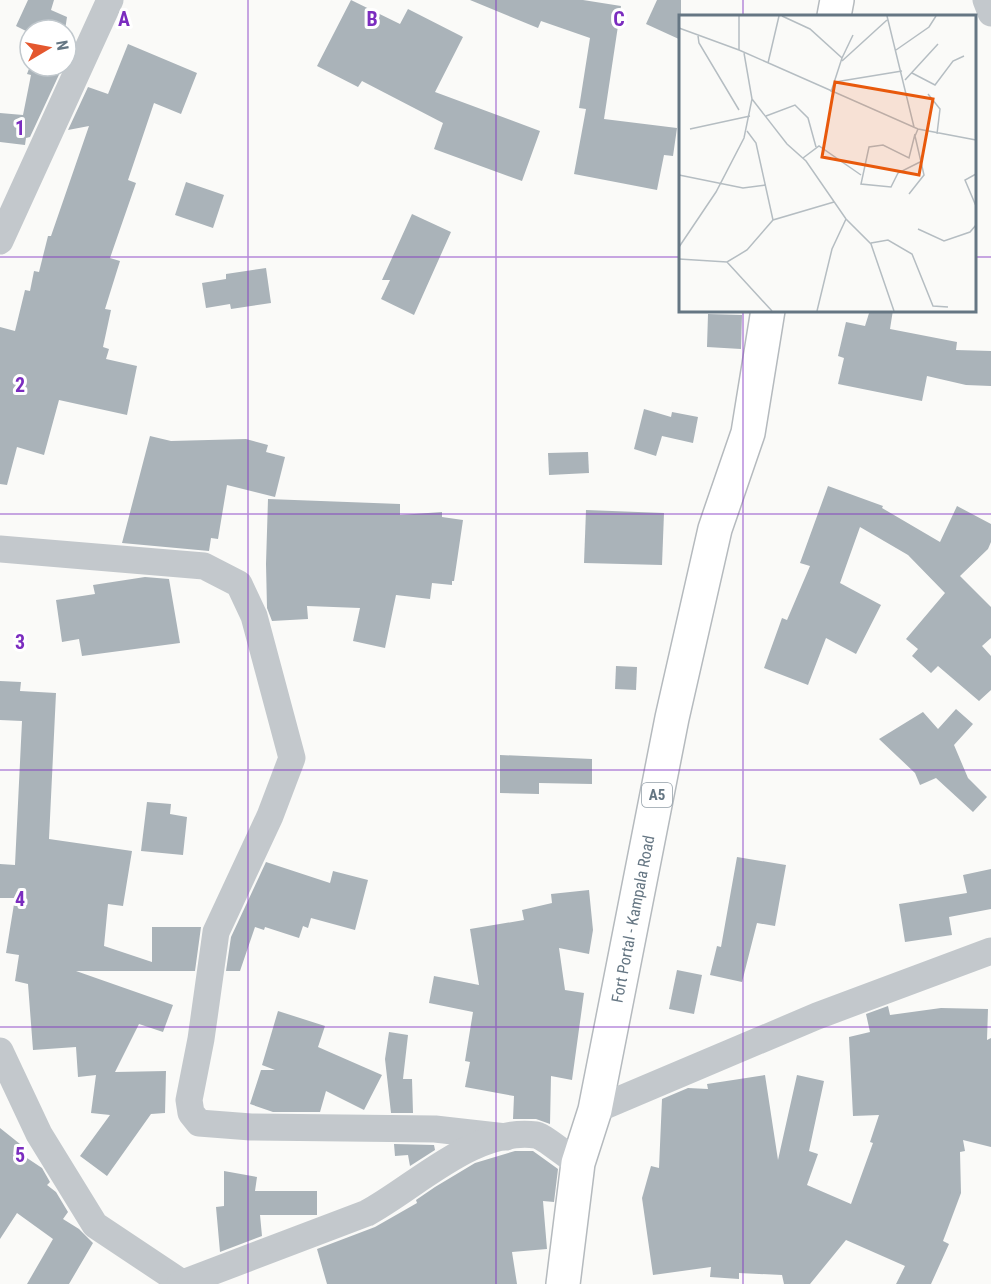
<svg xmlns="http://www.w3.org/2000/svg" width="991" height="1284" viewBox="0 0 991 1284" font-family="'Roboto Condensed',sans-serif">
<rect width="100%" height="100%" fill="#fafaf8"/>
<!-- building -->
<g fill="#aab3b9">
<polygon points="28,0 54,0 51,10 67,17 65,30 30,30 30,33 16,26"/>
<polygon points="351,0 400,24 408,9 463,37 435,92 540,131 522,181 434,149 443,123 362,81 358,87 317,66"/>
<polygon points="470,0 583,0 621,6 604,119 677,128 673,156 664,155 657,190 574,174 586,109 579,108 590,38 541,21 538,28"/>
<polygon points="657,0 681,0 681,40 646,24"/>
<polygon points="128,44 197,73 181,114 154,103 128,180 136,183 110,258 120,261 105,309 111,310 103,347 109,349 106,359 137,366 127,415 59,400 44,455 17,447 7,485 0,484 0,327 15,331 25,290 30,291 34,271 39,272 48,236 51,236 89,126 68,130 88,87 108,94"/>
<polygon points="30,66 63,66 30,137 26,138 25,145 0,142 0,113 23,115 31,75 27,74"/>
<polygon points="186,182 224,195 213,228 175,215"/>
<polygon points="412,214 451,232 414,315 381,299 390,280 382,280"/>
<polygon points="266,268 271,303 231,309 230,304 206,308 202,283 226,279 226,274"/>
<polygon points="870,310 893,310 890,329 957,342 956,350 991,351 991,386 966,385 927,376 922,401 838,384 844,358 838,356 846,322 865,326"/>
<polygon points="708,314 742,315 741,349 707,347"/>
<polygon points="644,409 671,417 672,412 698,417 693,443 662,436 656,456 634,449"/>
<polygon points="150,436 171,441 246,439 268,445 266,452 285,457 275,497 227,485 218,539 211,538 209,551 122,543"/>
<polygon points="588,452 589,473 549,475 548,453"/>
<polygon points="828,486 883,506 882,508 940,542 957,506 991,524 991,542 988,549 960,576 991,607 991,638 982,646 991,656 991,690 979,701 938,666 931,673 912,656 918,649 906,639 945,593 908,555 860,527 840,583 881,605 856,654 826,638 808,685 764,668 782,618 787,620 810,566 800,563"/>
<polygon points="268,499 400,504 400,515 442,512 442,517 463,520 454,581 452,581 452,585 432,583 430,599 396,595 385,648 353,641 360,608 307,606 308,619 272,621 267,608 266,564"/>
<polygon points="586,510 664,513 662,565 584,563"/>
<polygon points="145,577 169,579 180,643 82,656 79,639 62,642 56,600 95,594 93,585"/>
<polygon points="616,666 637,667 636,690 615,689"/>
<polygon points="0,681 21,682 20,691 56,693 49,839 132,851 123,906 108,904 104,946 152,962 152,927 201,927 195,971 76,971 173,1005 163,1032 139,1024 115,1072 166,1071 165,1113 151,1114 107,1176 80,1156 110,1115 91,1113 96,1075 78,1077 76,1047 33,1050 28,984 15,981 19,955 6,953 15,898 0,898 0,864 15,865 22,721 0,720"/>
<polygon points="956,709 973,724 954,745 968,778 987,797 973,812 936,778 920,785 915,773 879,739 923,712 938,729"/>
<polygon points="500,755 592,759 592,784 539,783 539,794 500,793"/>
<polygon points="147,802 171,804 170,814 187,817 183,855 141,851"/>
<polygon points="737,857 786,865 775,926 757,923 742,982 710,975 717,946 721,947"/>
<polygon points="266,862 330,883 333,871 368,880 355,930 311,918 308,928 303,926 299,938 265,927 264,930 255,927 240,971 226,971 231,937"/>
<polygon points="991,869 991,909 949,917 952,935 905,942 899,904 967,893 963,875"/>
<polygon points="589,890 593,930 589,954 559,948 565,990 584,993 572,1080 551,1076 550,1124 536,1119 513,1119 514,1096 465,1087 470,1062 465,1061 473,1012 429,1003 434,976 479,985 470,929 524,920 522,910 552,903 551,894"/>
<polygon points="677,970 702,975 694,1014 669,1009"/>
<polygon points="888,1006 890,1015 941,1008 988,1009 987,1040 991,1038 991,1147 963,1140 965,1151 960,1152 961,1193 943,1241 949,1244 931,1284 896,1284 905,1266 846,1240 810,1284 784,1284 782,1275 739,1273 739,1279 710,1277 711,1267 653,1275 642,1198 651,1166 659,1168 662,1099 688,1088 708,1089 707,1084 765,1075 778,1160 797,1075 824,1081 809,1151 818,1154 807,1185 851,1204 873,1143 870,1142 879,1115 853,1116 849,1037 870,1032 866,1014"/>
<polygon points="278,1011 325,1026 318,1047 382,1075 364,1110 326,1091 320,1112 273,1112 250,1104 261,1070 275,1070 262,1065"/>
<polygon points="389,1032 408,1035 403,1079 412,1079 413,1113 391,1113 385,1059"/>
<polygon points="0,1128 25,1148 21,1154 42,1168 50,1182 47,1185 56,1192 68,1212 63,1219 79,1229 93,1243 69,1284 27,1284 53,1239 17,1213 0,1239"/>
<polygon points="394,1144 434,1145 435,1150 410,1166 408,1155 395,1156"/>
<polygon points="515,1151 533,1151 558,1169 554,1202 543,1201 547,1249 512,1252 517,1284 327,1284 317,1249 375,1227 417,1203 416,1200 435,1187 475,1163"/>
<polygon points="224,1171 257,1177 255,1191 317,1191 317,1215 260,1215 262,1236 220,1252 216,1207 224,1206"/>
</g>
<g fill="none" stroke-linecap="round" stroke-linejoin="round">
<!-- primary casing -->
<g stroke="#b5babe" stroke-width="36">
<g id="primary">
<polyline points="834,16 837,0"/>
<polyline points="563,1284 578,1163 595,1110 672,718 715,529 748,433 768,310"/>
</g>
</g>
<!-- street -->
<g stroke="#c3c8cc" stroke-width="27">
<polyline points="986,0 991,13"/>
<polyline points="0,241 110,0"/>
<polyline points="0,549 204,566 239,584 254,616 292,758 270,816 216,932 201,1039 189,1100 191,1113 199,1123 251,1127 435,1129 506,1137"/>
<polyline points="0,1051 39,1134 95,1225 182,1283"/>
<polyline points="595,1110 817,1016 991,951"/>
<path d="M 180,1284 L 367,1213 C 417,1186 474,1127 536,1135 C 545,1137 568,1157 578,1163"/>
</g>
<!-- primary -->
<use href="#primary" stroke="#fff" stroke-width="33"/>
</g>
<!-- grid -->
<path fill="none" stroke="#7b2cbf" stroke-width="1.5" stroke-opacity="0.55" d="M 248,0 L 248,1284M 496,0 L 496,1284M 743,0 L 743,16M 0,257 L 680,257M 974,257 L 991,257M 743,310 L 743,1284M 0,514 L 991,514M 0,770 L 991,770M 0,1027 L 991,1027"/>
<g text-anchor="middle" dominant-baseline="central" stroke-width="6" stroke-linejoin="round" paint-order="stroke">
<!-- shield labels -->
<rect fill="#fff" stroke="#939fa8" stroke-width="1.5" x="642" y="783" width="30" height="24" rx="4.5"/>
<g font-size="15" font-weight="bold" fill="#657683">
<text x="657" y="795">A5</text>
</g>
<!-- street labels -->
<g font-size="16" fill="#657683" stroke="#fff">
<text transform="translate(633 919) rotate(-79)">Fort Portal - Kampala Road</text>
</g>
</g>
<!-- overview -->
<g transform="translate(679 15)">
<rect width="297" height="297" fill="#fafaf8"/>
<path fill="none" stroke="#b5bdc2" stroke-width="1.5" d="M 60,1 L 60,35M 103,1 L 131,14 L 163,43 L 152,77M 208,1 L 235,112M 0,13 L 60,35 L 239,114 L 297,125M 19,21 L 20,28 L 60,95M 217,35 L 250,12 L 257,1M 163,43 L 174,20M 163,46 L 208,5M 89,48 L 100,1M 233,58 L 256,70 L 274,46 L 285,41M 226,65 L 259,29M 156,67 L 223,56M 249,79 L 261,94 L 258,119M 73,84 L 108,129 L 127,146 L 167,204 L 192,229 L 215,296M 87,101 L 116,90 L 129,103 L 137,132M 11,114 L 71,101M 68,116 L 77,128 L 94,205M 236,119 L 230,143 L 204,130 L 190,132 L 182,169 L 212,172 L 219,158 L 243,146M 124,143 L 140,131 L 182,160M 297,159 L 286,165 L 297,191M 0,160 L 64,173 L 87,170M 230,179 L 245,160 L 236,121 L 239,114M 239,214 L 265,226 L 291,217 L 297,210M 192,228 L 209,225 L 233,239 L 254,291 L 269,292M 0,232 L 37,177 L 65,123 L 73,84 L 65,38M 0,244 L 48,247 L 68,235 L 94,205 L 155,187M 48,247 L 93,296M 138,296 L 153,234 L 167,204"/>
<path fill="#e8590c" fill-opacity="0.15" stroke="#e8590c" stroke-width="3" d="M 156,67 L 254,84 L 240,160 L 143,142 Z"/>
<rect width="297" height="297" fill="none" stroke="#657683" stroke-width="3"/>
</g>
<g font-size="20" text-anchor="middle" font-weight="bold" fill="#7b2cbf" stroke="#fff" stroke-width="6" stroke-linejoin="round" paint-order="stroke">
<text x="124" y="26">A</text>
<text x="372" y="26">B</text>
<text x="619" y="26">C</text>
<text x="20" y="135">1</text>
<text x="20" y="392">2</text>
<text x="20" y="649">3</text>
<text x="20" y="906">4</text>
<text x="20" y="1162">5</text>
</g>
<!-- north arrow -->
<g transform="translate(48 48) rotate(80)"><circle r="28" fill="#ffffff" stroke="#c1c8cd" stroke-width="1.5"/>
<path d="M0-4.5L10 22L0 15L-10 22Z" fill="#e4572e"/>
<text y="-9" font-size="16" font-weight="bold" text-anchor="middle" fill="#657683">N</text>
</g>
</svg>
